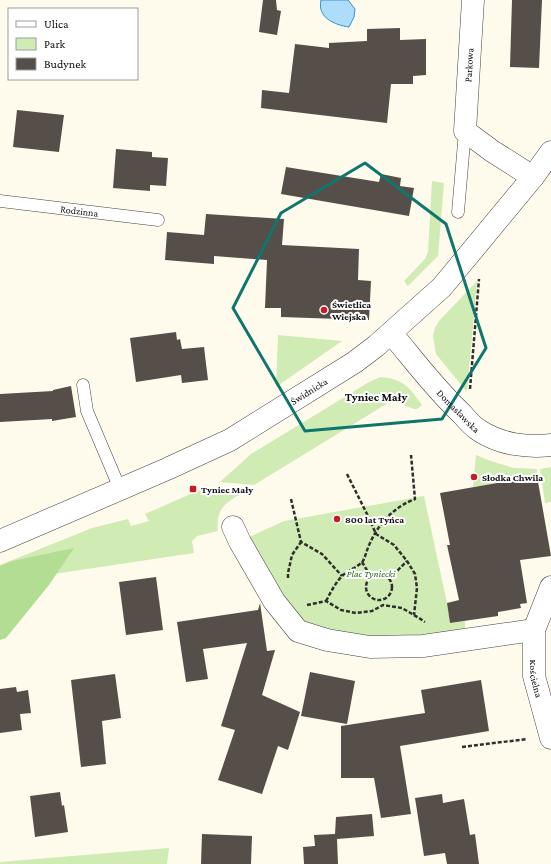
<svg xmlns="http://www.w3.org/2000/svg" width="551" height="864" viewBox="0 0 551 864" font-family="'Crimson Pro',serif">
<rect width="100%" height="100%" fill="#fffbec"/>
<!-- green -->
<g fill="#d0ebb4">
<polygon points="432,181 444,183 438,256 408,286 404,281 425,259 428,252"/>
<polygon points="477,281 467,392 436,354 433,336 435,328 439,321"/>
<polygon points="278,335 342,341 276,387"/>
<path d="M 380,377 C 404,379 409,387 422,405 L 417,409 L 414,409 L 394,401 L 388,403 L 254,485 L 220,482 L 251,454 L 369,382 Z"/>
<polygon points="476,455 488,460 514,468 537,469 537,476 473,487"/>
<polygon points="551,467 551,502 545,503 540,469"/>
<path d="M 202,489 L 244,492 C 227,502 215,508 218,531 L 197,536 L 192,541 L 194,553 L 0,582 L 0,565 L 92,528 L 128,519 L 131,526 L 149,521 L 145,514 Z"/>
<polygon points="424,496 447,603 450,623 465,621 465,636 405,641 333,635 297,618 245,539 284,521"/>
<polygon points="169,848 167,864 0,864 0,862"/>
</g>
<!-- forest -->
<polygon fill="#b3dd92" points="74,548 49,585 6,638 0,640 0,566 12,561"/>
<!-- water -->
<path fill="#aeddf9" stroke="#3192d5" d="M 321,0 L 348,0 L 355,9 L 354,17 L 349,27 C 335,25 317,18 321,0 Z"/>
<!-- building -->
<g fill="#564e48">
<polygon points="263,0 276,0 277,10 281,11 277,35 259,32"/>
<polygon points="512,0 542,0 539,68 510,67"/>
<polygon points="400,28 400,40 426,39 426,75 413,76 413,84 391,84 387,123 261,108 262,90 289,93 295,44 329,48 329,43 367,41 367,29"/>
<polygon points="17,110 64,115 59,152 13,147"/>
<polygon points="116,149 152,152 152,157 168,158 166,186 150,185 150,191 113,188"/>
<polygon points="286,167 379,182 381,174 401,178 400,186 414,188 409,216 281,194"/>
<polygon points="206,214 284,219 282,245 359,249 358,280 371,281 369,320 281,317 281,308 265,308 267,260 214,256 214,264 165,260 167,232 204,235"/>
<polygon points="176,332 177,340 180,339 182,349 204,347 208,380 182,383 181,375 136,382 130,338"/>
<polygon points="71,386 76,417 52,421 52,419 0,422 0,394 53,391 53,390"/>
<polygon points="537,476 551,556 520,560 527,603 520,604 521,608 498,612 498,616 450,623 447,603 459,600 447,545 450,545 440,493"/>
<polygon points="156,577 163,630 126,635 119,582"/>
<polygon points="260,603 267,651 275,650 262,695 300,712 288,750 278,746 262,794 218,780 235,730 221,726 247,643 203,649 208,679 186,682 177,622 258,610"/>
<polygon points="310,672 355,681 347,724 301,716"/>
<polygon points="115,674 121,718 102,721 106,764 81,767 71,680"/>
<polygon points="481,680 489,731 400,746 411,814 381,818 374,778 341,778 341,726 425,713 421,690"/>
<polygon points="16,687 17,692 28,690 31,713 20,714 22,730 0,733 0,689"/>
<polygon points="60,792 62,806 64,805 68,832 35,837 30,796"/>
<polygon points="442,794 443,803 464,799 470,835 475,834 479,864 447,864 445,853 424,856 415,798"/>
<polygon points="372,814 374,836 337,839 338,864 304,864 303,847 315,846 314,835 335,834 336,817"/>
<polygon points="202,834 252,836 251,864 201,864"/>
</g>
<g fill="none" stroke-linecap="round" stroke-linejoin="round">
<!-- service casing -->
<g stroke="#404040" stroke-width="13">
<g id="service">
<path id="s1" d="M 0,201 L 158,220"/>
<polyline points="458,212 465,131"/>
<polyline points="83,385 87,411 120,489"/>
</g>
</g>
<!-- minor casing -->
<g stroke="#404040" stroke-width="23">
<g id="minor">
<polyline points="473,0 465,131 492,151 533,177"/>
<polyline points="233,527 240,542 274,601 298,631 327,640 370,647 423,646 534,630"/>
<path id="s2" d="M 551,587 L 534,630 L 534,676 L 551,738"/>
</g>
</g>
<!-- tertiary casing -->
<g stroke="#404040" stroke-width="23">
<g id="tertiary">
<path id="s3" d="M 391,333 C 414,360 436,390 462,414 C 467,420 473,427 480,431 C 500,444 527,448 551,445"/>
<path id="s4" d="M 0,541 L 167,469 L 230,440 L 355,362 L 376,346 L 442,287 L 533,177 L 551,152"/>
</g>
</g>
<!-- path -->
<g stroke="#2f2f2f" stroke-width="2.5" stroke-dasharray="4 2" stroke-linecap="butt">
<polyline points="470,389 479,279"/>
<polyline points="347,474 367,514 376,534 394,545 407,561 415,574 417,588 414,615"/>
<polyline points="291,499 301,542 322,554 342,576"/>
<polyline points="362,562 371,577"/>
<circle cx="379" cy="587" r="13"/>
<polyline points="288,578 288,573 292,555 301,542"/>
<polyline points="389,579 407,561"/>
<path d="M 326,601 C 331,592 335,583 343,575 C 348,571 359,566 363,561 C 366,555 367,549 370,543 C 379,523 394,507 415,499 L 411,455"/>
<polyline points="307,605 326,601 341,610 356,613 372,611 383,605 402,608 419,618 425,622"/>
<polyline points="462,747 527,739"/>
</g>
<!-- service -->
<use href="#service" stroke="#fff" stroke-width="12"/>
<!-- minor -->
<use href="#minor" stroke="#fff" stroke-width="22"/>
<!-- tertiary -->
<use href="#tertiary" stroke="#fff" stroke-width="22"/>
</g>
<!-- marked area -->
<path fill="none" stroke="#0f766e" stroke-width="3" stroke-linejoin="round" d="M 365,163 L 446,224 L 486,348 L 442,419 L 305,431 L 233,308 L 281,213 Z"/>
<!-- markers -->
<g fill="#c41d24" stroke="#fff" stroke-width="1.5">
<circle cx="324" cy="310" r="4"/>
<circle cx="474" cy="477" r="4"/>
<rect x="189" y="485" width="8" height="8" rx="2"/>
<circle cx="337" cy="519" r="4"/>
</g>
<g text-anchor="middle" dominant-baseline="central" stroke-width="4" stroke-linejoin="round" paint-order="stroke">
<!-- street labels -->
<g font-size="10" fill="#0d0d0d" stroke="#fff">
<text transform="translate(469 65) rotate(-86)">Parkowa</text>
<text stroke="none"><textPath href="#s1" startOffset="80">Rodzinna</textPath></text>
<text stroke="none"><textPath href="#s4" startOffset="344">Świdnicka</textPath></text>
<text stroke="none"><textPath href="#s3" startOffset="103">Domasławska</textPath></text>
<text stroke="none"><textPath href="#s2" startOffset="95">Kościelna</textPath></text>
</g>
<!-- poi labels -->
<g font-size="10" font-weight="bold" fill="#0d0d0d" stroke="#fff" text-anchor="start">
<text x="332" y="304">Świetlica<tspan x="332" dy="12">Wiejska</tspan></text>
<text x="482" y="477">Słodka Chwila</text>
<text x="201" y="489">Tyniec Mały</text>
<text x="345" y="519">800 lat Tyńca</text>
</g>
<!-- park labels -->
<g font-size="10" font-style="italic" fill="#29681a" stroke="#fff">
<text x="371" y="573">Plac Tyniecki</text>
</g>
<!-- quarter labels -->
<g font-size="12" font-weight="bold" fill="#0d0d0d" stroke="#fff">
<text x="376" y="397">Tyniec Mały</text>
</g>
</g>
<!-- legend -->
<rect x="8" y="8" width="130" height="72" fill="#ffffff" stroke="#9e9e9e"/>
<rect x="16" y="21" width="20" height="6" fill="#ffffff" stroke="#9e9e9e"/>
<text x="44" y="28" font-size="12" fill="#0d0d0d">Ulica</text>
<rect x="16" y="38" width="20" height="12" fill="#d0ebb4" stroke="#9e9e9e"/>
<text x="44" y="48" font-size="12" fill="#0d0d0d">Park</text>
<rect x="16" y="58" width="20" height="12" fill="#564e48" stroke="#9e9e9e"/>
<text x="44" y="68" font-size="12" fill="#0d0d0d">Budynek</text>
</svg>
